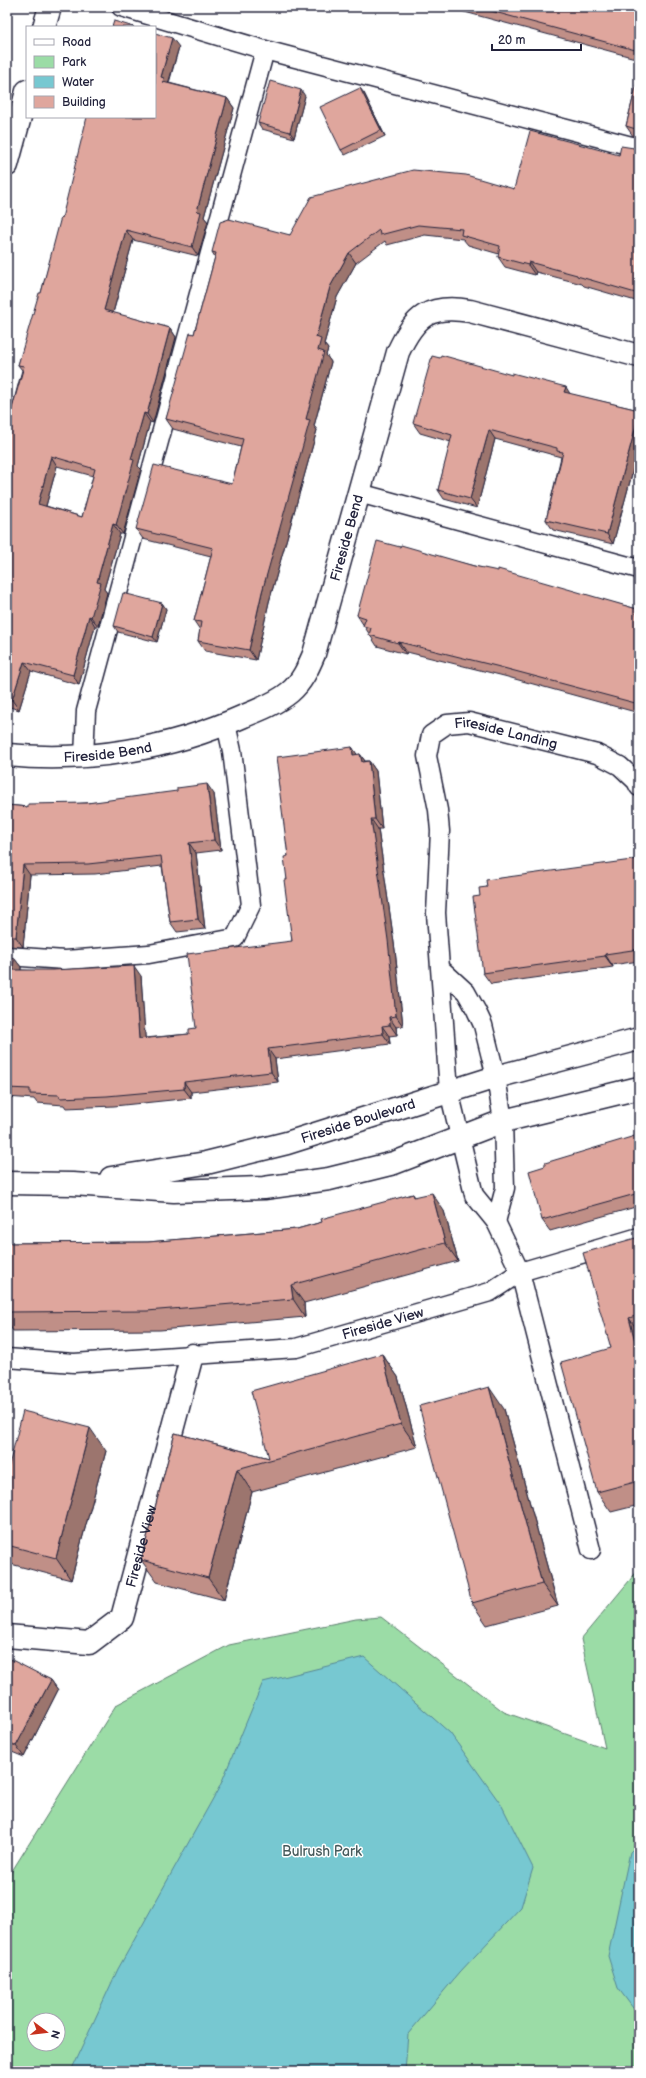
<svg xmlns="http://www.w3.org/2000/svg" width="646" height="2078" viewBox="0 0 646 2078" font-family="'Balsamiq Sans',sans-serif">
<rect width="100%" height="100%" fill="#fff"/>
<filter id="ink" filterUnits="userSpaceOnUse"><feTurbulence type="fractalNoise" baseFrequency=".025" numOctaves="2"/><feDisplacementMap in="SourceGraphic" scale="8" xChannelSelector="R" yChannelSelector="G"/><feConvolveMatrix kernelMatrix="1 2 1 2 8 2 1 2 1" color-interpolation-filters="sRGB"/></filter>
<g filter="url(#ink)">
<!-- green -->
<path fill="#9bdca6" stroke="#5e7f70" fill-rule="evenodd" d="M 639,1569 L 639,2071 L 7,2071 L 7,1879 L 116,1705 L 229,1645 L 356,1619 L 381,1617 L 504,1712 L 605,1748 L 581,1639 ZM 34,2020 L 58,2020 L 58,2044 L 34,2044 Z"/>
<!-- water -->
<g fill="#77c8d1" stroke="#558695">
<polygon points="364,1657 450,1733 502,1806 533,1868 521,1907 459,1973 408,2034 405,2071 71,2071 118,1969 220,1786 263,1682"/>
<polygon points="639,1843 639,2016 618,1988 608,1956 630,1852"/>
</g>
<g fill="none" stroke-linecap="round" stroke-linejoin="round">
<!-- service casing -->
<g stroke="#22223b" stroke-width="21">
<g id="service">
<polyline points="121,7 265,50 639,148"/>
<polyline points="359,493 639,569"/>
<polyline points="84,757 86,711 265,50"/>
<polyline points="7,956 65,960 149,954 235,938 251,905 232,751 226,724"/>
<path id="s1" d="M 441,969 L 466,992 L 476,1010 L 483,1025 L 496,1077 L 503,1121 L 505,1188 L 496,1222 L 474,1195 L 449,1091 L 436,913 L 440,831 L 438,810 L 427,756 L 431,735 L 447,724 L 469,722 L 597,754 L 620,766 L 636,781 L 639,787"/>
<polyline points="496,1222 520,1272 591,1550"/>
<path id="s2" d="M 7,1358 L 74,1363 L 296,1348 L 490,1292 L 520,1272 L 639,1237"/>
</g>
</g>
<!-- minor casing -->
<g stroke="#22223b" stroke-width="25">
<g id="minor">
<polyline points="44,27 50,7"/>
<polyline points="7,165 27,91"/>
<path id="s3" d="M 7,755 C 88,763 170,749 244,716 C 259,710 277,703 290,692 C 302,682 308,668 314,654 L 398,352 C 415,316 429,304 470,311 L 639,356"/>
<path id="s4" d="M 7,1636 L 89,1643 L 122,1618 L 192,1355"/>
</g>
</g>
<!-- tertiary casing -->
<g stroke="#22223b" stroke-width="25">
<g id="tertiary">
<path id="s5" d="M 111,1178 L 206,1163 L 287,1143 L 496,1077 L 639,1039"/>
<polyline points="7,1183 73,1184 174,1191 264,1188 329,1179 394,1163 503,1121 639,1088"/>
</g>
</g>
<!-- service -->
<use href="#service" stroke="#fff" stroke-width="18"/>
<!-- minor -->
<use href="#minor" stroke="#fff" stroke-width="22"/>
<!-- tertiary -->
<use href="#tertiary" stroke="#fff" stroke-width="22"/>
</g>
<!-- wall -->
<g fill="#c08f87" stroke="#22223b" fill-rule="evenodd">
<polygon points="446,7 639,7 639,59"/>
<path d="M 179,47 L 169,83 L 227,98 L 234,108 L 204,217 L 208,222 L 198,256 L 133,240 L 113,313 L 170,328 L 176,337 L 153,423 L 150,422 L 138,466 L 141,469 L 123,534 L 120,534 L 104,589 L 107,593 L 98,626 L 95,626 L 79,685 L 31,671 L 19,710 L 7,706 L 7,426 L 22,370 L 18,365 L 41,293 L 62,218 ZM 57,466 L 93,476 L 82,517 L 46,506 Z"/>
<polygon points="639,75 639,138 633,136 626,126"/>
<polygon points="364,93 385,136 345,155 341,150"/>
<polygon points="305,96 294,138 262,129 258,123"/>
<polygon points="639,146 639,302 584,286 582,284 536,272 535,275 505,267 498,257 499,254 468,245 463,239 425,235 387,245 385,241 356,263 337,297 324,344 328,349 326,355 331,362 314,426 317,430 269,602 256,660 205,651 198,641 200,630 194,621 211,556 143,539 136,529 232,484 241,447 173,429 166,419 194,334 215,257 212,252 290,235 514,189 619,155"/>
<polygon points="570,394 639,410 639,448 613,544 553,530 546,520 561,457 495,439 477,508 444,499 438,490 451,442 420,433 413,423"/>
<polygon points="400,547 474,566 637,609 639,611 639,713 504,676 407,652 406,654 377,646 357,615"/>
<polygon points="162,603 166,609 157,642 118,632 114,626"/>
<polygon points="352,747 357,755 360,754 365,761 369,761 376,771 382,829 378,829 395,950 403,1026 396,1027 397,1035 389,1036 390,1044 275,1059 278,1082 191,1092 191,1098 114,1106 66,1108 64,1105 37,1103 34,1099 7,1097 7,957 14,958 21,967 21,970 141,976 145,1038 189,1034 292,941 287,880 288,856 280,779"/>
<polygon points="214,794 221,850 196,853 205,929 177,932 170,922 162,866 95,874 30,875 23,947 7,946 7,805 28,807"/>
<polygon points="639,859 639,961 612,965 613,967 491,984 483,973 480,896 487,887"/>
<polygon points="639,1137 639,1206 550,1231 542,1220"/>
<polygon points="413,1194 415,1197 444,1211 458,1261 304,1303 305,1317 160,1330 13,1331 7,1322 7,1243 148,1242 297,1229 322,1222"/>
<polygon points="639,1237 639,1505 611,1512 597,1492 611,1348"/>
<polygon points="382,1354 398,1377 417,1447 252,1492 224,1600 157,1582 141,1560 175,1433 269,1458"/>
<polygon points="504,1409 558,1606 487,1625 472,1603"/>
<polygon points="106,1451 71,1580 7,1563 7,1473"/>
<polygon points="7,1660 51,1680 58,1690 24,1757 7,1750"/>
</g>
<!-- shaded-wall -->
<g fill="#9c746e" stroke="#22223b">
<polygon points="172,38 179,47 168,84 163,82 161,77"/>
<polygon points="360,88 364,93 385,136 381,130"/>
<polygon points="301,90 305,96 294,138 290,132"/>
<polygon points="227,98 234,108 204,217 208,222 198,256 192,247 197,211"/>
<polygon points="126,230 133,240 111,320 104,310"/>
<polygon points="349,253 356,263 337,297 324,344 328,349 326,355 331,362 314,426 317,430 269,602 256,660 249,650 262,592 306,419 318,350 316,337 330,287"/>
<polygon points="529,262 536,272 535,275 528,265"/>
<polygon points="170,328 176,337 153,423 147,414"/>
<polygon points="566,387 572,397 564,392"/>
<polygon points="144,413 150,422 138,466 141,469 123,534 116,525 131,459"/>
<polygon points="639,414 639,448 613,544 607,534"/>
<polygon points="489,430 495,439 477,508 470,499"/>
<polygon points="51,456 57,466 44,513 38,504"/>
<polygon points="113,524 120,534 104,589 107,593 98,626 91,617 97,582"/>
<polygon points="162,603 166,609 157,642 153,637"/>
<polygon points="637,609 639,611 639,619 636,614"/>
<polygon points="89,616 95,626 79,685 73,675"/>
<polygon points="399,642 407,652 406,654 398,643"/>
<polygon points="24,662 31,671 19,710 12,700"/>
<polygon points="352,747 359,757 353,755"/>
<polygon points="360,754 367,764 362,762"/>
<polygon points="369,761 376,771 382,829 375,819"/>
<polygon points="207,784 214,794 221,850 214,840"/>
<polygon points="371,819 378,829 395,950 403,1026 396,1016"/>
<polygon points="189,843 196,853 205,929 198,919"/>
<polygon points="23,865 30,875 23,947 16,937"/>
<polygon points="605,954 612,965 613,967 605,956"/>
<polygon points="14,958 21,967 20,980 13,970"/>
<polygon points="134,966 141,976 146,1049 139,1039"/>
<polygon points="389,1017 396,1027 397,1035 390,1025"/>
<polygon points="382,1026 389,1036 390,1044 383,1034"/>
<polygon points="268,1049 275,1059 278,1082 271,1072"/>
<polygon points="184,1082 191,1092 191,1098 184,1089"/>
<polygon points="432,1193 444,1211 458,1261 445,1243"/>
<polygon points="291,1285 304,1303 305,1317 293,1299"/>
<polygon points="629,1318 639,1332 639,1357"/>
<polygon points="382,1354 398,1377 417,1447 401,1424"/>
<polygon points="489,1387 504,1409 558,1606 542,1584"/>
<polygon points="90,1428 106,1451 71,1580 56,1558"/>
<polygon points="237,1469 252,1492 224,1600 208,1578"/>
<polygon points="51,1680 58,1690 24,1757 16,1746"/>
</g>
<!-- building -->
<g fill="#dfa69d" stroke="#22223b" fill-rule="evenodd">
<polygon points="476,7 639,7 639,51"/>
<polygon points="114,21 134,27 112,27"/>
<path d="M 155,33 L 172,38 L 161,77 L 164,78 L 163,82 L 227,98 L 197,211 L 201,212 L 192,247 L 126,230 L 104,310 L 170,328 L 147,414 L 144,413 L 131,459 L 134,460 L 116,525 L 113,524 L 97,582 L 101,583 L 91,617 L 89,616 L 73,675 L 24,662 L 12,700 L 7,699 L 7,426 L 24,366 L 18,365 L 39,293 L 41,293 L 61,217 L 62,218 L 87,117 L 155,117 ZM 51,456 L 95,469 L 82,517 L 38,504 Z"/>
<polygon points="639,75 639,130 626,126"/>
<polygon points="270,81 301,90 290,132 258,123"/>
<polygon points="360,88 381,130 341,150 320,107"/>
<polygon points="530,131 619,155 621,146 634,148 639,146 639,294 577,276 577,275 529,262 528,265 498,257 500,246 461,235 462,229 418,225 380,235 379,230 349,253 330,287 316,337 321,339 318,350 324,352 306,419 310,420 262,592 249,650 198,641 201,622 194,621 213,548 136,529 154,465 232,484 243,439 166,419 190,333 194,334 216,253 212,252 220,222 229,219 290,235 311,197 413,170 466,175 514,189"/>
<polygon points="441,355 512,375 512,373 566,387 564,392 639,410 639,414 607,534 546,520 563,452 557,451 557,448 489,430 470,499 438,490 452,435 413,423 432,356 440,358"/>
<polygon points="377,541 400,547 401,545 474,566 498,571 498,569 637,609 636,614 639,615 639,704 496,666 399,642 398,643 369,635 371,628 363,626 366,618 357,615"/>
<polygon points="123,593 162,603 153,637 114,626"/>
<polygon points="352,747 353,755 360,754 362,762 369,761 375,819 371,819 388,940 396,1016 389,1017 390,1025 382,1026 383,1034 268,1049 271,1072 184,1082 184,1089 107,1096 60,1098 59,1095 30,1094 30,1089 7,1088 7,957 14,958 13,970 52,970 134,966 139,1039 189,1034 189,1029 196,1028 187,954 292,941 284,880 287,880 284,857 288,856 278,779 280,779 277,757"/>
<polygon points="207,784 214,840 189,843 198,919 170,922 161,856 88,864 23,865 16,937 7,937 7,805 28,807 28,804 87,803 177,791 177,788"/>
<polygon points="639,859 639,949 605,954 605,956 483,973 473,897 480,896 479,888 487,887 486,880"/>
<polygon points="638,1135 639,1139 639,1193 542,1220 529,1171 545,1166 545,1163"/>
<polygon points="432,1193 445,1243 291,1285 293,1299 147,1311 7,1312 7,1243 148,1242 297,1229 322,1222 321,1219 413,1194 414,1197"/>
<polygon points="639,1237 639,1315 629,1318 639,1357 639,1481 597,1492 561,1362 611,1348 583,1253"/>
<polygon points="382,1354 401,1424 237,1469 208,1578 141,1560 175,1433 269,1458 251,1391"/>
<polygon points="489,1387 542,1584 472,1603 419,1406"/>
<polygon points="23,1411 90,1428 56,1558 7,1545 7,1473"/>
<polygon points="8,1658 51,1680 16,1746 7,1742 7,1660"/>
</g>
</g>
<g text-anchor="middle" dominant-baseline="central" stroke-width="3" stroke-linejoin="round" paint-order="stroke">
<!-- street labels -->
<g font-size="14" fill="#22223b" stroke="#fff">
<text stroke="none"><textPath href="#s3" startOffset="461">Fireside Bend</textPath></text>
<text stroke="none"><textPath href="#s1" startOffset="851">Fireside Landing</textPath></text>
<text stroke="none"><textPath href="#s3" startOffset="101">Fireside Bend</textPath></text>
<text stroke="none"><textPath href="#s5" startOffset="254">Fireside Boulevard</textPath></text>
<text stroke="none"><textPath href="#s2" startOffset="380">Fireside View</textPath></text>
<text stroke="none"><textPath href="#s4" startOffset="198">Fireside View</textPath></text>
</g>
<!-- park labels -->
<g font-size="14" fill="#465a5b" stroke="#fff">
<text x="322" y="1851">Bulrush Park</text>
</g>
</g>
<!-- margin -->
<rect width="646" height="2078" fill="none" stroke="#fff" stroke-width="24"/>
<rect x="12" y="12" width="622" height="2054" fill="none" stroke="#22223b" stroke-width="1.5" filter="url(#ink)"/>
<!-- legend -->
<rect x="26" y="26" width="130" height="92" fill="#ffffff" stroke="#a7a7b1"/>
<rect x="34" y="39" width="20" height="6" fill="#ffffff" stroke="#a7a7b1"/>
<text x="62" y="46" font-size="12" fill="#22223b">Road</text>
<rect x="34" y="56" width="20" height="12" fill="#9bdca6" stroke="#a7a7b1"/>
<text x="62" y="66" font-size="12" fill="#22223b">Park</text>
<rect x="34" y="76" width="20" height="12" fill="#77c8d1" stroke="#a7a7b1"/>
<text x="62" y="86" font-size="12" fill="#22223b">Water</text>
<rect x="34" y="96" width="20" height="12" fill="#dfa69d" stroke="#a7a7b1"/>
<text x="62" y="106" font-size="12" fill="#22223b">Building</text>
<!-- north arrow -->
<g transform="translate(46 2032) rotate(105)"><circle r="19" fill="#ffffff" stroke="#a7a7b1"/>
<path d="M0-3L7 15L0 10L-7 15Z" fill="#c8321e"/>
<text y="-6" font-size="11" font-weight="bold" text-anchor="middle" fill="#22223b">N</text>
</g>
<!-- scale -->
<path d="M492 44v6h89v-6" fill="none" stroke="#22223b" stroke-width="2"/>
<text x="498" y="44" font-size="12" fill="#22223b" stroke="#ffffff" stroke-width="3" paint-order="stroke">20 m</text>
</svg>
